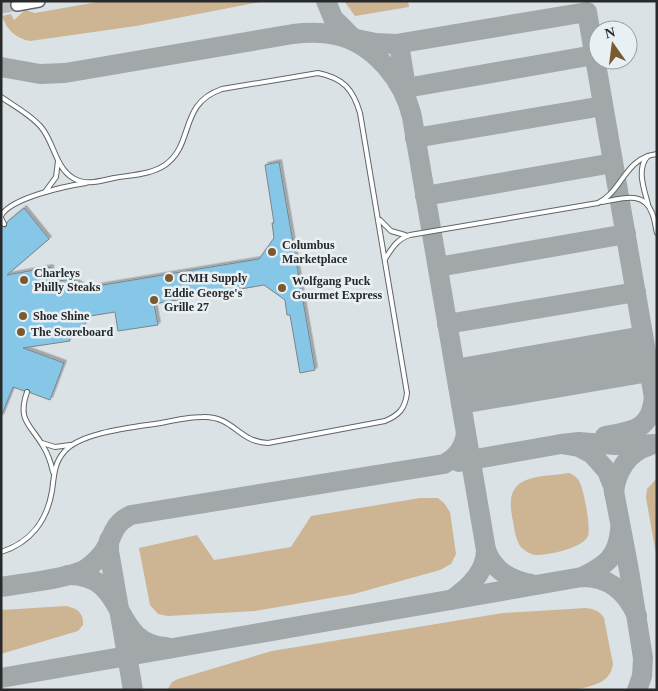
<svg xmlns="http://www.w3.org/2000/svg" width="658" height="691" viewBox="0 0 658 691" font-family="Georgia,serif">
<defs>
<filter id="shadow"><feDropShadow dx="2.5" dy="-2.5" stdDeviation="0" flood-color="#0004"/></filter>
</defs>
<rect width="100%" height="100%" fill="#dbe2e6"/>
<!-- green -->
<g fill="#cdb493">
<path d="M 103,1 L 265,1 L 136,26 L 30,41 C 15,38 7,30 2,16 L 11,14 L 14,20 L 25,10 L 35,13 Z"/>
<polygon points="344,1 408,1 409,7 355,16"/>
<path d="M 569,473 C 574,475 578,478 580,483 C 584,491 591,528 588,536 C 583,548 549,555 536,555 C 531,555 523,550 520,546 C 515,538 514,526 512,516 C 504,473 537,478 569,473 Z"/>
<polygon points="657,478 657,559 646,498 647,489"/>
<polygon points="420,498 438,498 444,503 450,512 456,554 451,564 440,570 354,594 255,611 168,616 158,614 150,605 139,548 197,535 214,560 291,547 311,516"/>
<path d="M 66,606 C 77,608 84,613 83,625 L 78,631 L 1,654 L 1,610 Z"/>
<path d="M 586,608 C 594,609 600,611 604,618 L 613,664 C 610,684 593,685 576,690 L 167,690 L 172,682 L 178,679 L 272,651 L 503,613 Z"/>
</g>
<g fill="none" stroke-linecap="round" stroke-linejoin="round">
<!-- taxiway -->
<g stroke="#a2a8aa" stroke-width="20">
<polyline points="326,1 333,18 354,39"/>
<polyline points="356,39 376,43 396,44 587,12 657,415"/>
<polyline points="399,44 407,93"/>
<path d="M 1,67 L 40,74 L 65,73 L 293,34 C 309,32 325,32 340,36 C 376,46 404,82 412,117 L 486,550 C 486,572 469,588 451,600"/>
<polyline points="406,88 594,55"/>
<polyline points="415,138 603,106"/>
<polyline points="425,196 613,163"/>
<polyline points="438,267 626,234"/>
<polyline points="447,324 636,292"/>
<polyline points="455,369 643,336"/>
<polyline points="458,386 646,354"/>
<polyline points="461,404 649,372"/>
<path d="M 605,436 C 633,431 651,430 654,397"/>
<polyline points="561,444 579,447 592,454 607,471 613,486 629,570 643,658 642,676 637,690"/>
<polyline points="459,462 561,444 579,442 616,445 657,444"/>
<path d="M 614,493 C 616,472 628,452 649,446"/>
<polyline points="109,540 109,551 133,690"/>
<path d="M 486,550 C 494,571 510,580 532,584"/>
<path d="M 68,575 C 129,574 110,644 166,647"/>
<path d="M 582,577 C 605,566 618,557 620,530"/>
<path d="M 1,587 C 24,583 65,579 84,570 C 91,566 97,560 102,554 C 114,539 110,525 131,515 L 444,464 C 457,457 464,448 466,433"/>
<path d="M 1,678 L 582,577 C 609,577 626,591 637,616"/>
</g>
</g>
<!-- building -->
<polygon fill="#86c7e8" stroke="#7d8386" filter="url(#shadow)" points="279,162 315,370 300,373 290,315 287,315 285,300 264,285 154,304 158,325 118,331 115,312 90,316 81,329 68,332 70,341 23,348 64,363 50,400 31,393 28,389 24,391 13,387 1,417 1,226 6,227 7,222 24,208 49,239 7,275 51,267 51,273 58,272 59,281 72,279 85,288 259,259 274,238 272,223 274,223 265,165"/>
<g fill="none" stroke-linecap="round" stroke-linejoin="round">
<!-- secondary-tunnel -->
<polyline stroke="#b7bdc1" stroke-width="11" stroke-dasharray="11 5.5" stroke-linecap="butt" points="1,8 17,5"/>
<!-- lane casing -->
<g stroke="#5f6568" stroke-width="6">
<g id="lane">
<path d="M 1,97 C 14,106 31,115 41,127 C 54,142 55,167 73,178 C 86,186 100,181 114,178 C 130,175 150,175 165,165 C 195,144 178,104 222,89 L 318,73 C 343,78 353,89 360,113 L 407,393 C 405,409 399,415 385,421 L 268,443 C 238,442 234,416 203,417 C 189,417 175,420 161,423 C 136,427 80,432 64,452 C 54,463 54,477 52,491 C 47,521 30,543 1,552"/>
<polyline points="45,192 56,177 58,161"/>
<path d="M 602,202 C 621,199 644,190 652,213 C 655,219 655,226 657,233"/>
<path d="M 648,204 C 644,189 636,168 648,156"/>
<path d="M 1,216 C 10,198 66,186 86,183"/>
<polyline points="1,218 4,224"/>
<polyline points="380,220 391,231 405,235"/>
<path d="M 385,259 C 392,248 397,239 410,235 L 598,203 C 623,191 624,158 657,154"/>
<path d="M 27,392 C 17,420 30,424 43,446 C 48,454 51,463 53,472"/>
<polyline points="42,443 55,447 70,445"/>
</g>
</g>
<!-- secondary casing -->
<g stroke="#5f6568" stroke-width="14">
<polyline id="secondary" points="17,5 39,1"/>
</g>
<!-- lane -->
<use href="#lane" stroke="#fff" stroke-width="4"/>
<!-- secondary -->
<use href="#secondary" stroke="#fff" stroke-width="11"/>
</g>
<!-- markers -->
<g fill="#7a5a30" stroke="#e9f0f3" stroke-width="2">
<circle cx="272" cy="252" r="5"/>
<circle cx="169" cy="278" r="5"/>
<circle cx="24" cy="280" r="5"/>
<circle cx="282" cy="288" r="5"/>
<circle cx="154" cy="300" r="5"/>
<circle cx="23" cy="316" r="5"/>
<circle cx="21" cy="332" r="5"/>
</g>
<g text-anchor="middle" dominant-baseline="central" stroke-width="5" stroke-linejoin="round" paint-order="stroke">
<!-- poi labels -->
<g font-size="12" font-weight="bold" fill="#27292b" stroke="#e9f0f3" text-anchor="start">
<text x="282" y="245">Columbus<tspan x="282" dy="14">Marketplace</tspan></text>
<text x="34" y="273">Charleys<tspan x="34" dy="14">Philly Steaks</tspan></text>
<text x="179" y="278">CMH Supply</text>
<text x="292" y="281">Wolfgang Puck<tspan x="292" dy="14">Gourmet Express</tspan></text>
<text x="164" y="293">Eddie George's<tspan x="164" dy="14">Grille 27</tspan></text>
<text x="33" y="316">Shoe Shine</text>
<text x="31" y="332">The Scoreboard</text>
</g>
</g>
<!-- border -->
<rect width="658" height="691" fill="none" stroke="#27292b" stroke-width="5"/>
<!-- north arrow -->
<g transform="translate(613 45) rotate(346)"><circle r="24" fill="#e9f0f3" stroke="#9ba0a3"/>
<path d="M0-4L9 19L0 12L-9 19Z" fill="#7a5a30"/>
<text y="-8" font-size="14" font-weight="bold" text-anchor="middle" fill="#27292b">N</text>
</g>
</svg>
